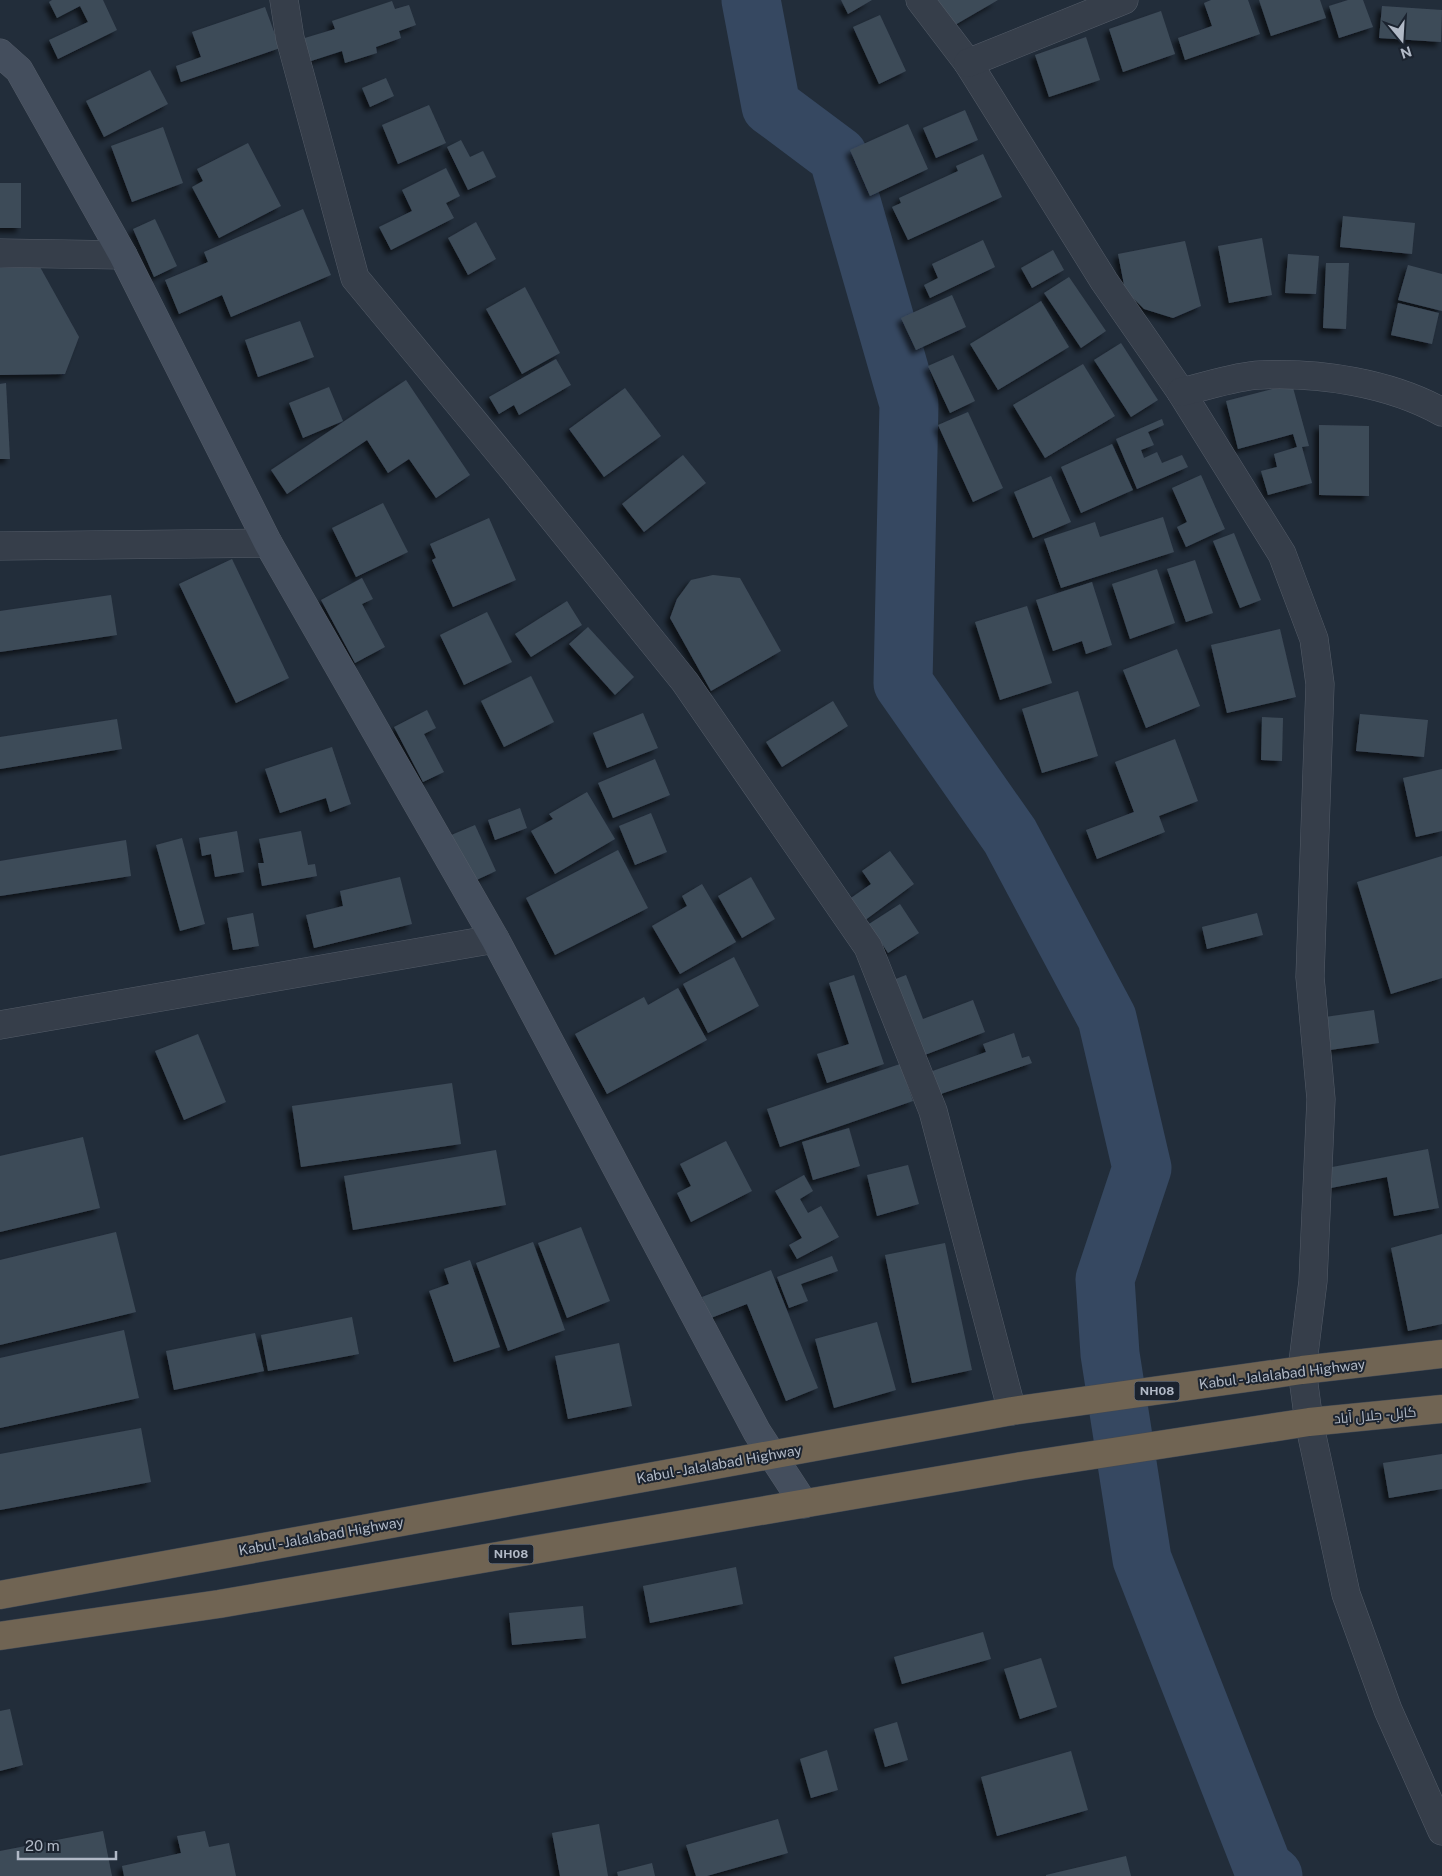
<svg xmlns="http://www.w3.org/2000/svg" width="1442" height="1876" viewBox="0 0 1442 1876" font-family="'Public Sans',Cairo,sans-serif">
<defs>
<filter id="shadow"><feDropShadow dx="-4.5" dy="4.5" stdDeviation="2.5" flood-color="#0009"/></filter>
</defs>
<rect width="100%" height="100%" fill="#222d3a"/>
<g fill="none" stroke-linecap="round" stroke-linejoin="round">
<!-- river -->
<polyline stroke="#364861" stroke-width="59" points="751,0 771,106 838,156 909,404 903,683 1010,836 1107,1018 1142,1168 1105,1279 1110,1354 1142,1559 1263,1868 1273,1876"/>
</g>
<!-- building -->
<g fill="#3e4b59" filter="url(#shadow)">
<polygon points="52,0 103,0 117,30 58,59 49,40 88,22 80,6 57,18 49,2"/>
<polygon points="841,0 872,0 848,14"/>
<polygon points="932,0 998,0 948,29"/>
<polygon points="1211,0 1248,0 1260,34 1185,60 1178,38 1212,26 1204,3"/>
<polygon points="1259,0 1320,0 1326,18 1271,36"/>
<polygon points="1348,0 1363,0 1373,27 1339,38 1329,6"/>
<polygon points="392,1 395,9 409,5 416,25 399,31 401,38 376,47 377,53 345,63 342,51 305,63 298,40 335,29 332,21"/>
<polygon points="1382,6 1442,10 1441,42 1379,38"/>
<polygon points="265,7 280,48 181,82 176,66 201,57 192,32"/>
<polygon points="1161,11 1175,54 1123,72 1109,29"/>
<polygon points="880,15 906,71 879,84 853,27"/>
<polygon points="1086,37 1100,80 1049,97 1035,55"/>
<polygon points="150,70 168,104 104,137 86,101"/>
<polygon points="386,78 394,96 370,107 362,88"/>
<polygon points="429,105 446,143 398,164 382,125"/>
<polygon points="965,110 978,140 936,158 923,128"/>
<polygon points="908,124 928,169 870,196 850,150"/>
<polygon points="163,127 183,183 132,202 111,146"/>
<polygon points="461,140 470,157 483,151 496,177 468,190 447,147"/>
<polygon points="248,143 281,206 219,238 192,187 203,181 197,169"/>
<polygon points="983,154 1002,197 908,240 892,207 901,203 899,198 958,171 956,166"/>
<polygon points="446,168 460,196 446,203 454,218 391,250 379,227 412,211 402,190"/>
<rect x="0" y="183" width="21" height="45"/>
<polygon points="303,209 331,275 231,317 222,295 179,314 165,280 208,262 204,252"/>
<polygon points="1343,216 1415,223 1412,254 1340,247"/>
<polygon points="155,219 177,266 154,277 133,229"/>
<polygon points="476,222 496,259 468,275 448,238"/>
<polygon points="1262,238 1272,295 1229,303 1218,246"/>
<polygon points="983,240 995,267 930,298 924,285 938,278 932,264"/>
<polygon points="1185,241 1201,306 1173,318 1144,309 1125,290 1118,254"/>
<polygon points="1053,250 1064,270 1032,288 1021,268"/>
<polygon points="1288,254 1319,256 1316,294 1285,293"/>
<polygon points="1326,263 1349,263 1346,329 1323,328"/>
<polygon points="1408,265 1442,274 1442,311 1398,300"/>
<polygon points="40,267 79,337 65,374 0,375 0,268"/>
<polygon points="1069,277 1106,331 1081,348 1044,293"/>
<polygon points="525,287 560,353 522,374 486,309"/>
<polygon points="952,295 966,327 916,350 901,318"/>
<polygon points="1041,301 1069,347 998,390 970,344"/>
<polygon points="1398,303 1439,313 1432,344 1391,335"/>
<polygon points="300,321 314,357 258,377 245,340"/>
<polygon points="1121,343 1158,400 1131,417 1094,360"/>
<polygon points="953,355 975,401 950,413 928,366"/>
<polygon points="556,359 571,385 519,415 514,405 499,414 489,397"/>
<polygon points="1083,364 1115,416 1045,458 1013,405"/>
<polygon points="406,380 470,475 436,498 409,459 388,473 367,440 287,494 271,470"/>
<polygon points="6,383 10,459 0,459 0,384"/>
<polygon points="1292,384 1309,446 1302,447 1312,483 1268,495 1261,471 1277,467 1274,454 1297,447 1293,434 1238,449 1226,401"/>
<polygon points="329,387 343,421 303,438 289,403"/>
<polygon points="625,388 661,436 604,477 569,429"/>
<polygon points="968,412 1003,488 973,502 938,425"/>
<polygon points="1162,419 1164,425 1148,432 1154,445 1141,450 1144,458 1157,452 1162,463 1182,455 1188,467 1137,489 1116,439"/>
<polygon points="1319,425 1369,426 1369,496 1319,495"/>
<polygon points="1112,444 1133,490 1081,513 1061,467"/>
<polygon points="683,455 706,483 644,532 622,504"/>
<polygon points="1201,475 1225,529 1186,547 1177,527 1187,522 1172,488"/>
<polygon points="1051,476 1071,522 1033,538 1014,492"/>
<polygon points="383,503 408,552 356,577 332,528"/>
<polygon points="1163,517 1174,552 1061,588 1044,539 1095,522 1100,537"/>
<polygon points="489,518 516,580 453,607 432,560 436,558 430,544"/>
<polygon points="1234,533 1261,600 1240,608 1213,541"/>
<polygon points="232,559 289,678 236,703 179,584"/>
<polygon points="1195,560 1213,613 1186,622 1167,569"/>
<polygon points="1157,569 1175,623 1130,639 1112,584"/>
<polygon points="713,575 740,578 781,651 711,691 670,618 677,599 691,580"/>
<polygon points="362,578 373,599 362,604 385,647 355,663 321,600"/>
<polygon points="1092,582 1112,645 1086,654 1082,641 1053,651 1036,600"/>
<polygon points="111,595 117,635 0,652 0,611"/>
<polygon points="567,601 582,625 531,657 515,634"/>
<polygon points="1027,606 1052,683 1000,700 975,622"/>
<polygon points="487,612 512,662 464,685 440,635"/>
<polygon points="588,627 634,677 615,695 569,644"/>
<polygon points="1280,629 1296,697 1227,713 1211,645"/>
<polygon points="1177,649 1200,706 1146,728 1123,670"/>
<polygon points="531,676 554,722 504,747 481,701"/>
<polygon points="1078,691 1098,756 1042,773 1022,709"/>
<polygon points="833,701 848,726 782,767 766,742"/>
<polygon points="427,710 436,728 424,734 444,772 423,782 394,727"/>
<polygon points="643,713 658,748 607,768 593,733"/>
<polygon points="1360,714 1428,720 1424,757 1356,751"/>
<polygon points="1262,717 1283,718 1282,761 1261,760"/>
<polygon points="117,719 122,749 0,769 0,737"/>
<polygon points="1175,739 1198,801 1159,816 1165,832 1097,859 1086,830 1134,812 1115,762"/>
<polygon points="332,747 351,804 330,812 326,798 280,813 265,769"/>
<polygon points="655,759 670,795 613,818 598,783"/>
<polygon points="1442,769 1442,831 1416,837 1403,778"/>
<polygon points="587,792 615,839 555,874 531,831 553,819 549,814"/>
<polygon points="520,808 527,828 495,840 488,820"/>
<polygon points="651,813 667,852 635,865 619,826"/>
<polygon points="475,825 496,871 470,883 449,836"/>
<polygon points="237,831 244,872 215,877 211,854 202,856 199,838"/>
<polygon points="301,831 308,865 315,864 317,876 262,886 258,863 264,863 259,839"/>
<polygon points="182,838 205,924 180,931 156,845"/>
<polygon points="126,840 131,876 0,896 0,861"/>
<polygon points="618,850 648,908 555,955 526,898"/>
<polygon points="890,851 914,884 864,921 848,900 871,884 862,871"/>
<polygon points="1442,856 1442,978 1391,994 1357,882"/>
<polygon points="400,877 412,924 314,948 306,915 343,906 340,891"/>
<polygon points="751,877 775,919 742,938 718,896"/>
<polygon points="702,884 736,942 680,974 652,926 687,906 682,896"/>
<polygon points="900,904 919,933 888,953 869,924"/>
<polygon points="253,913 259,946 233,950 227,918"/>
<polygon points="1257,913 1263,935 1207,949 1202,927"/>
<polygon points="734,957 759,1006 708,1033 683,984"/>
<polygon points="854,975 884,1064 827,1083 817,1054 849,1044 829,983"/>
<polygon points="906,975 923,1019 973,1000 985,1032 917,1058 888,982"/>
<polygon points="678,988 707,1040 607,1094 575,1034 644,997 648,1005"/>
<polygon points="1374,1010 1379,1043 1330,1050 1325,1017"/>
<polygon points="1014,1033 1022,1058 1029,1056 1032,1063 935,1096 927,1073 986,1052 983,1044"/>
<polygon points="198,1034 226,1102 184,1120 155,1051"/>
<polygon points="900,1064 913,1101 780,1147 767,1109"/>
<polygon points="452,1083 461,1144 301,1167 292,1106"/>
<polygon points="849,1128 860,1166 813,1180 802,1142"/>
<polygon points="83,1137 100,1208 0,1232 0,1156"/>
<polygon points="726,1141 752,1191 691,1222 677,1193 691,1186 680,1164"/>
<polygon points="1428,1149 1439,1208 1394,1216 1387,1177 1331,1188 1327,1168"/>
<polygon points="496,1150 506,1205 353,1230 344,1176"/>
<polygon points="908,1165 919,1204 877,1216 867,1175"/>
<polygon points="804,1175 813,1191 800,1199 808,1213 821,1206 839,1237 797,1259 789,1245 802,1238 775,1191"/>
<polygon points="581,1227 610,1301 567,1318 538,1243"/>
<polygon points="116,1232 136,1312 0,1345 0,1260"/>
<polygon points="1442,1234 1442,1324 1408,1331 1391,1248"/>
<polygon points="533,1242 565,1330 508,1351 476,1263"/>
<polygon points="945,1243 972,1370 912,1383 885,1255"/>
<polygon points="832,1256 838,1271 801,1284 808,1301 789,1308 777,1277"/>
<polygon points="470,1260 500,1347 454,1362 429,1291 449,1284 444,1269"/>
<polygon points="771,1270 818,1388 786,1401 747,1304 711,1318 702,1297"/>
<polygon points="352,1317 359,1354 268,1371 261,1335"/>
<polygon points="877,1322 896,1390 834,1408 815,1339"/>
<polygon points="124,1330 139,1398 0,1428 0,1358"/>
<polygon points="255,1333 264,1371 174,1390 166,1351"/>
<polygon points="619,1343 632,1406 568,1419 555,1356"/>
<polygon points="141,1428 151,1482 0,1510 0,1454"/>
<polygon points="1442,1454 1442,1489 1389,1498 1383,1463"/>
<polygon points="736,1567 743,1604 650,1623 643,1586"/>
<polygon points="583,1606 586,1638 512,1645 509,1613"/>
<polygon points="983,1632 991,1659 902,1684 894,1657"/>
<polygon points="1041,1658 1057,1707 1020,1719 1004,1669"/>
<polygon points="10,1709 23,1765 0,1771 0,1711"/>
<polygon points="897,1722 908,1760 885,1767 874,1729"/>
<polygon points="827,1750 838,1790 811,1798 800,1759"/>
<polygon points="1071,1751 1088,1810 997,1836 981,1777"/>
<polygon points="778,1819 788,1853 707,1876 696,1876 686,1845"/>
<polygon points="599,1824 608,1876 560,1876 552,1833"/>
<polygon points="103,1831 112,1876 0,1876 0,1851"/>
<polygon points="205,1831 209,1847 229,1843 236,1876 124,1876 122,1866 181,1853 177,1836"/>
<polygon points="1126,1856 1131,1876 1046,1876 1046,1875"/>
<polygon points="652,1863 655,1876 618,1876 617,1872"/>
</g>
<g fill="none" stroke-linecap="round" stroke-linejoin="round">
<!-- street casing -->
<g stroke="#545c68" stroke-width="29">
<g id="street">
<polyline points="284,0 290,38 355,278 513,469 685,682 868,947 933,1111 1012,1411"/>
<polyline points="920,0 968,63 1104,281 1181,392 1282,554 1314,639 1320,684 1310,977 1321,1099 1313,1281 1302,1370 1309,1422 1346,1594 1388,1710 1442,1831"/>
<polyline points="968,63 1124,0"/>
<polyline points="0,253 123,255"/>
<path d="M 1181,392 C 1205,387 1235,376 1260,375 C 1319,372 1390,383 1442,412"/>
<polyline points="0,546 268,543"/>
<polyline points="0,1025 495,939"/>
</g>
</g>
<!-- secondary casing -->
<g stroke="#545c68" stroke-width="29">
<polyline id="secondary" points="0,53 19,70 123,255 268,543 495,939 757,1432 804,1504"/>
</g>
<!-- highway casing -->
<g stroke="#414955" stroke-width="29">
<g id="highway">
<polyline points="0,1595 1012,1411 1302,1370 1442,1354"/>
<polyline points="0,1636 219,1604 1022,1466 1309,1422 1442,1409"/>
</g>
</g>
<!-- street -->
<use href="#street" stroke="#363e4a" stroke-width="28"/>
<!-- secondary -->
<use href="#secondary" stroke="#444e5d" stroke-width="28"/>
<!-- highway -->
<use href="#highway" stroke="#706453" stroke-width="28"/>
</g>
<g text-anchor="middle" dominant-baseline="central" stroke-width="4" stroke-linejoin="round" paint-order="stroke">
<!-- shield labels -->
<g fill="#1b232f" stroke="#848c99" stroke-width="1">
<rect x="1134.5" y="1381.5" width="45" height="19" rx="4"/>
<rect x="488.5" y="1544.5" width="45" height="19" rx="4"/>
</g>
<g font-size="12" font-weight="bold" fill="#b1b9c6">
<text x="1157" y="1391">NH08</text>
<text x="511" y="1554">NH08</text>
</g>
<!-- street labels -->
<g font-size="14" fill="#b1b9c6" stroke="#1b232f">
<text transform="translate(1282 1374) rotate(-7)">Kabul - Jalalabad Highway</text>
<text transform="translate(1375 1415) rotate(-5)">کابل - جلال آباد</text>
<text transform="translate(719 1464) rotate(-10)">Kabul - Jalalabad Highway</text>
<text transform="translate(321 1536) rotate(-10)">Kabul - Jalalabad Highway</text>
</g>
</g>
<!-- north arrow -->
<g transform="translate(1402 40) rotate(162)" stroke="#1b232f" stroke-width="4" paint-order="stroke">
<path d="M0-4L9 19L0 12L-9 19Z" fill="#b1b9c6"/>
<text y="-8" font-size="14" font-weight="bold" text-anchor="middle" fill="#b1b9c6">N</text>
</g>
<!-- scale -->
<path d="M18 1851v8h98v-8" fill="none" stroke="#b1b9c6" stroke-width="2.5"/>
<text x="25" y="1851" font-size="15" fill="#b1b9c6" stroke="#1b232f" stroke-width="4" paint-order="stroke">20 m</text>
</svg>
